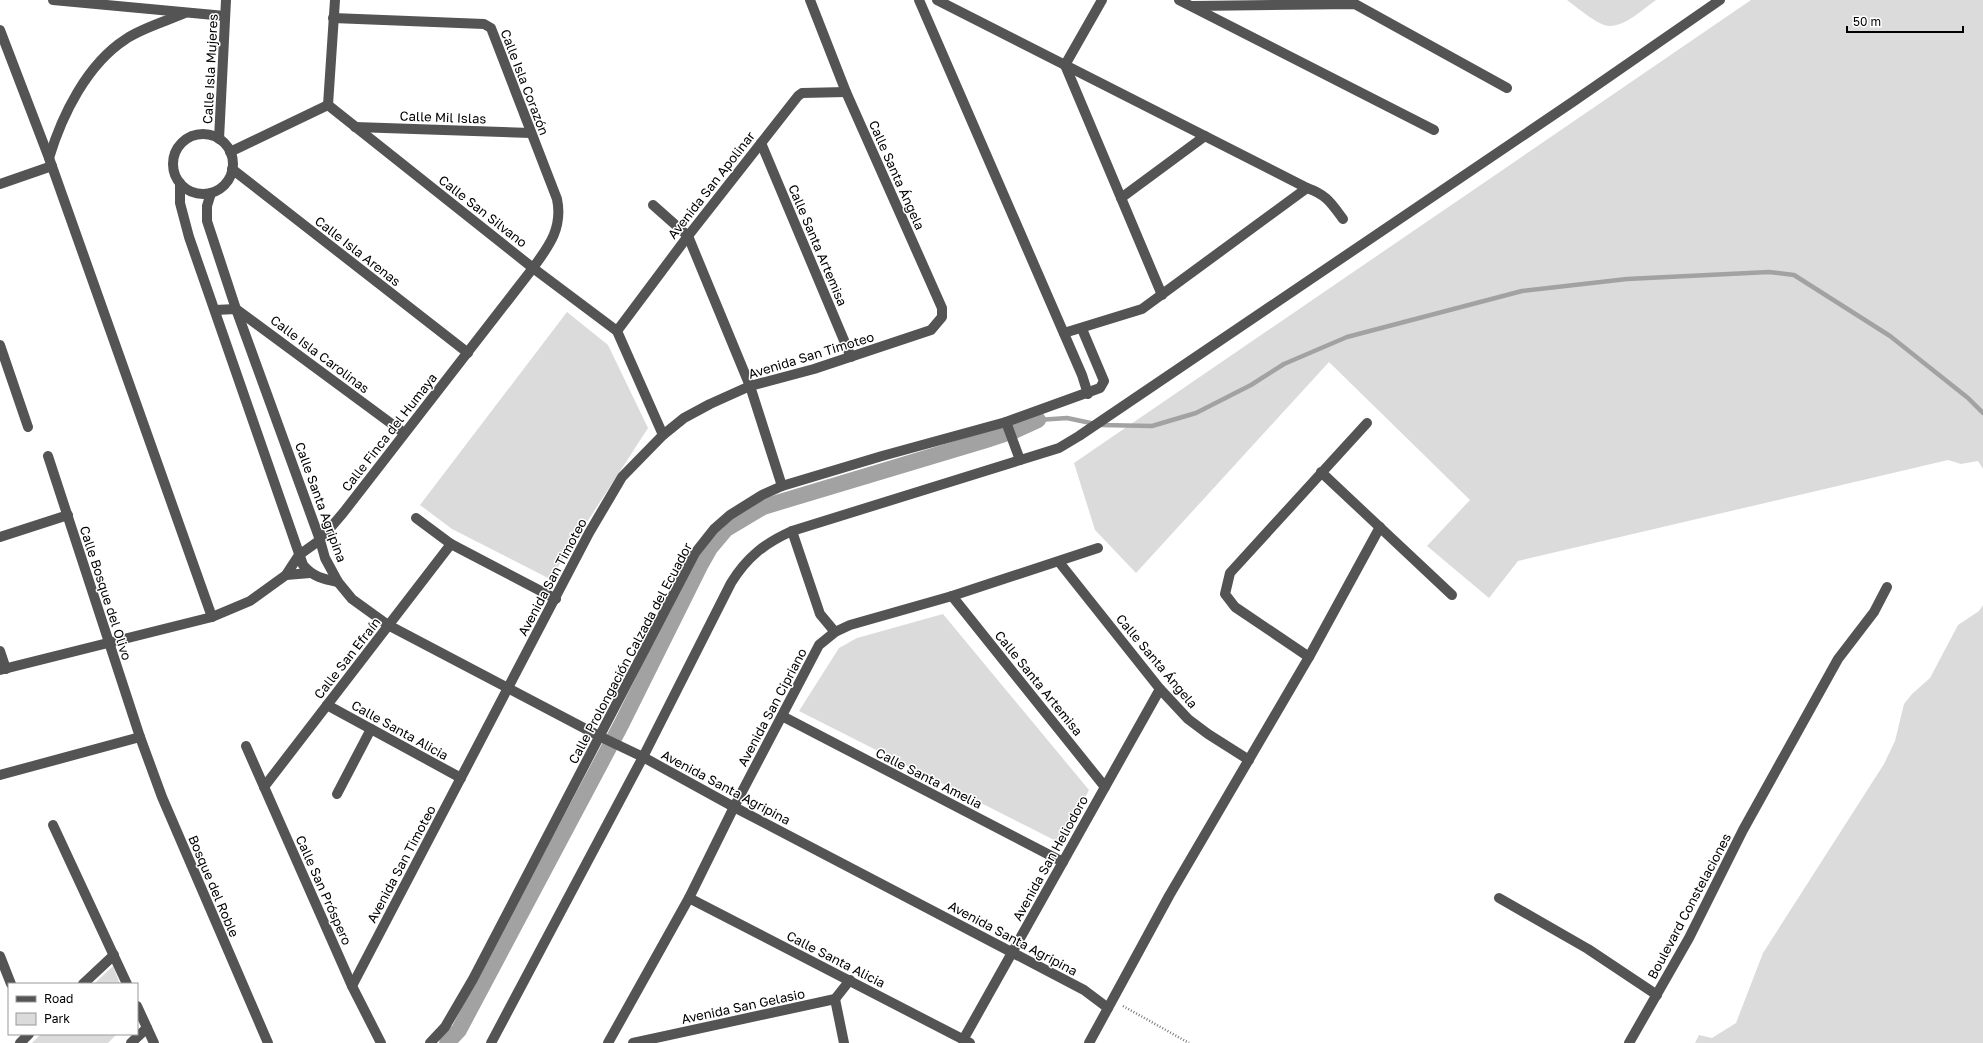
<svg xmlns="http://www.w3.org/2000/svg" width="1983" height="1043" viewBox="0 0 1983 1043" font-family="'Golos Text',sans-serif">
<rect width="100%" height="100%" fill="#fff"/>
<!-- green -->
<g fill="#dbdbdb">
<path d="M 1567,0 L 1656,0 C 1643,9 1626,26 1610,26 C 1598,26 1577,7 1567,0 Z"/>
<polygon points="1751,0 1983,0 1983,469 1978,461 1961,464 1948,460 1518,561 1489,598 1427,546 1470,500 1329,362 1136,573 1095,530 1074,463"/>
<polygon points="567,312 608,345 648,428 550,579 452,529 420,505"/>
<polygon points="1983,605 1983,1043 1695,1043 1699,1035 1712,1038 1736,1023 1763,953 1884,764 1895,741 1904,704 1912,694 1930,678 1958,625 1979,611"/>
<polygon points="943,614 1089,790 1062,844 799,711 839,648 857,638"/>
<polygon points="113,966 120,984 94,984"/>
<polygon points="41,1034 117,1034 108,1043 32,1043"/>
</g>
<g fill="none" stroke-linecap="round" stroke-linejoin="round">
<!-- stream -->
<polyline stroke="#a2a2a2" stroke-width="4.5" points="1038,420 1067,418 1100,425 1152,426 1196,413 1251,385 1284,364 1347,337 1522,291 1627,279 1769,272 1794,275 1890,336 1968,398 1983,413"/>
<!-- canal -->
<polyline stroke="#a2a2a2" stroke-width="16" points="447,1043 459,1030 621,725 701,564 710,548 726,529 763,507 986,440 1014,431 1038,420"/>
<!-- path -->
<polyline stroke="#767676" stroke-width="2.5" stroke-dasharray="1 2" stroke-linecap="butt" points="1123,1006 1189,1043"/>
<!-- minor -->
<g stroke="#545454" stroke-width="10">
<polyline points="53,0 225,16"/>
<polyline points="335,0 328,105 533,268 617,331 663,435"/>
<polyline points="919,0 1082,375 1088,394"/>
<path d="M 937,0 L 1307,188 C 1327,195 1331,203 1343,219"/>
<polyline points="1102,0 1065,65 1162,295"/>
<polyline points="1179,0 1434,130"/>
<polyline points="1192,6 1355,4 1507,88"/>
<polyline points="0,30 49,158 212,617"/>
<polyline points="355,127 531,133"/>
<circle cx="203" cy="164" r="30"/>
<polyline points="219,139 226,0"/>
<polyline points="761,143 851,357"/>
<polyline points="230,152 328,105"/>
<path d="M 49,158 C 62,115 87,64 126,39 C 142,28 167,21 185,13"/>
<polyline points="232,169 468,353"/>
<path d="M 180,183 L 180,203 L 189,237 L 303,565 C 313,577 323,579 338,582"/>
<polyline points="0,184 52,166"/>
<polyline points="211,193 207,206 207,221 236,309 320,540 325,558 338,582 352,599 388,625 601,737 643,757 734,807 1084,990 1108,1008"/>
<polyline points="1121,198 1205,136"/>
<polyline points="653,205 688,236 750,386 782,486"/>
<polyline points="215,310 236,309 404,433"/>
<polyline points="617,331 688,236 798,96 802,93 846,92"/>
<polyline points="1064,333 1142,309 1307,188"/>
<polyline points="0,345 28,427"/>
<polyline points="1006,422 1100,388 1104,381 1082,329"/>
<polyline points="48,456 140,737 162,797 268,1043"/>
<polyline points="1321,472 1452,595"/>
<polyline points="416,518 451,544 556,599"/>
<polyline points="792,531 820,614 835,632"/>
<polyline points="0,537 68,515"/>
<polyline points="1059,562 1160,689 1188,719 1208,734 1249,760"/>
<polyline points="286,575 310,573"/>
<polyline points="952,596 1105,787"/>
<polyline points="0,651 6,669"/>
<polyline points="1309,657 1235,607 1225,594 1230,573 1367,423"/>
<path d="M 0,670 L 212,617 L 250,601 L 286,575 L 299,555 L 320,540 L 343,513 L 533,268 C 549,246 563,228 557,199 L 491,28 L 484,24 L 333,18"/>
<polyline points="327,705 461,778"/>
<polyline points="782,716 1063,862"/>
<polyline points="246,746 352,986 381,1043"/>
<polyline points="0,775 140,737"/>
<polyline points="264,787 451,544"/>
<polyline points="337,794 371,729"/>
<polyline points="53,825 127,984"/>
<polyline points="689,898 970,1043"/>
<polyline points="1499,898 1588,949 1657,995"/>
<polyline points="0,956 11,984"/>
<polyline points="83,984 114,955"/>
<polyline points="352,986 589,533 622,477 663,435 684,418 710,404 750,386 814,369 931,330 942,317 942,308 846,92 810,0"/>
<polyline points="835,999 844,1043"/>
<polyline points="137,1006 154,1043"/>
<polyline points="963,1040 1160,689"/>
<polyline points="20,1043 29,1034"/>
<polyline points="131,1043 147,1028"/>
<polyline points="430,1043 445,1027 473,979 695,553 714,529 730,515 762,495 782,486 882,456 1006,422 1020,460"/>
<path d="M 491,1043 L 643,757 L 731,583 C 747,557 765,543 792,531 L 1059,448 L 1079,436 L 1574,101 L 1720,0"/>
<polyline points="608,1043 689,898 734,807 819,645 835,632 850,625 952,596 1098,548"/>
<polyline points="633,1043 835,999 850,980"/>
<polyline points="1089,1043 1169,896 1309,657 1380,527"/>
<polyline points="1629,1043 1689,938 1743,830 1838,659 1874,612 1887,587"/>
</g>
</g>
<g text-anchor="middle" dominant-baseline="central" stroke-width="3" stroke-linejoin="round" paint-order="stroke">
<!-- street labels -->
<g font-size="13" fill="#000" stroke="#fff">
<text transform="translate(210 69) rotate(-87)">Calle Isla Mujeres</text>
<text transform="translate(525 82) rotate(69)">Calle Isla Corazón</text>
<text transform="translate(443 117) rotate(2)">Calle Mil Islas</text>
<text transform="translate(897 175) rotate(66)">Calle Santa Ángela</text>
<text transform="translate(711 185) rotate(-52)">Avenida San Apolinar</text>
<text transform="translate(483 211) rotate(38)">Calle San Silvano</text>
<text transform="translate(818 245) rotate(67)">Calle Santa Artemisa</text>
<text transform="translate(358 251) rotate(38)">Calle Isla Arenas</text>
<text transform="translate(320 354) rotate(37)">Calle Isla Carolinas</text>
<text transform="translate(811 355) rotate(-17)">Avenida San Timoteo</text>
<text transform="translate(389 432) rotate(-52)">Calle Finca del Humaya</text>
<text transform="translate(321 502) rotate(70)">Calle Santa Agripina</text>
<text transform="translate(552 577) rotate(-62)">Avenida San Timoteo</text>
<text transform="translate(106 593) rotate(72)">Calle Bosque del Olivo</text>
<text transform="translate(630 653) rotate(-62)">Calle Prolongación Calzada del Ecuador</text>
<text transform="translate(347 658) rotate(-52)">Calle San Efraín</text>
<text transform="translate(1157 661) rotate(50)">Calle Santa Ángela</text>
<text transform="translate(1039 683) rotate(51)">Calle Santa Artemisa</text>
<text transform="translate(772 707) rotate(-62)">Avenida San Cipriano</text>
<text transform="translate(400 730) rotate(29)">Calle Santa Alicia</text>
<text transform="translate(929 778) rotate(27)">Calle Santa Amelia</text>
<text transform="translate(726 787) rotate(28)">Avenida Santa Agripina</text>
<text transform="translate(1050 858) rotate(-61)">Avenida San Heliodoro</text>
<text transform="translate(401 864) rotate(-62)">Avenida San Timoteo</text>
<text transform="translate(214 886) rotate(67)">Bosque del Roble</text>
<text transform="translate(324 890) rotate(66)">Calle San Próspero</text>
<text transform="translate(1689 906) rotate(-62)">Boulevard Constelaciones</text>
<text transform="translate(1013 938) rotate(28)">Avenida Santa Agripina</text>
<text transform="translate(836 959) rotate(27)">Calle Santa Alicia</text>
<text transform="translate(743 1006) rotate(-12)">Avenida San Gelasio</text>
</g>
</g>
<!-- legend -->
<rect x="8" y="983" width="130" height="52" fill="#ffffff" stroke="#999999"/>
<rect x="16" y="996" width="20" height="6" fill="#545454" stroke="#999999"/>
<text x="44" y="1003" font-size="12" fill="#000000">Road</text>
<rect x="16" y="1013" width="20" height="12" fill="#dbdbdb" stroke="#999999"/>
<text x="44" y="1023" font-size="12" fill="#000000">Park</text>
<!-- scale -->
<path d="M1847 26v6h116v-6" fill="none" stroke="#000000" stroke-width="2"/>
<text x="1853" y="26" font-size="12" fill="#000000" stroke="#ffffff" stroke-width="3" paint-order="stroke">50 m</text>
</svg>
